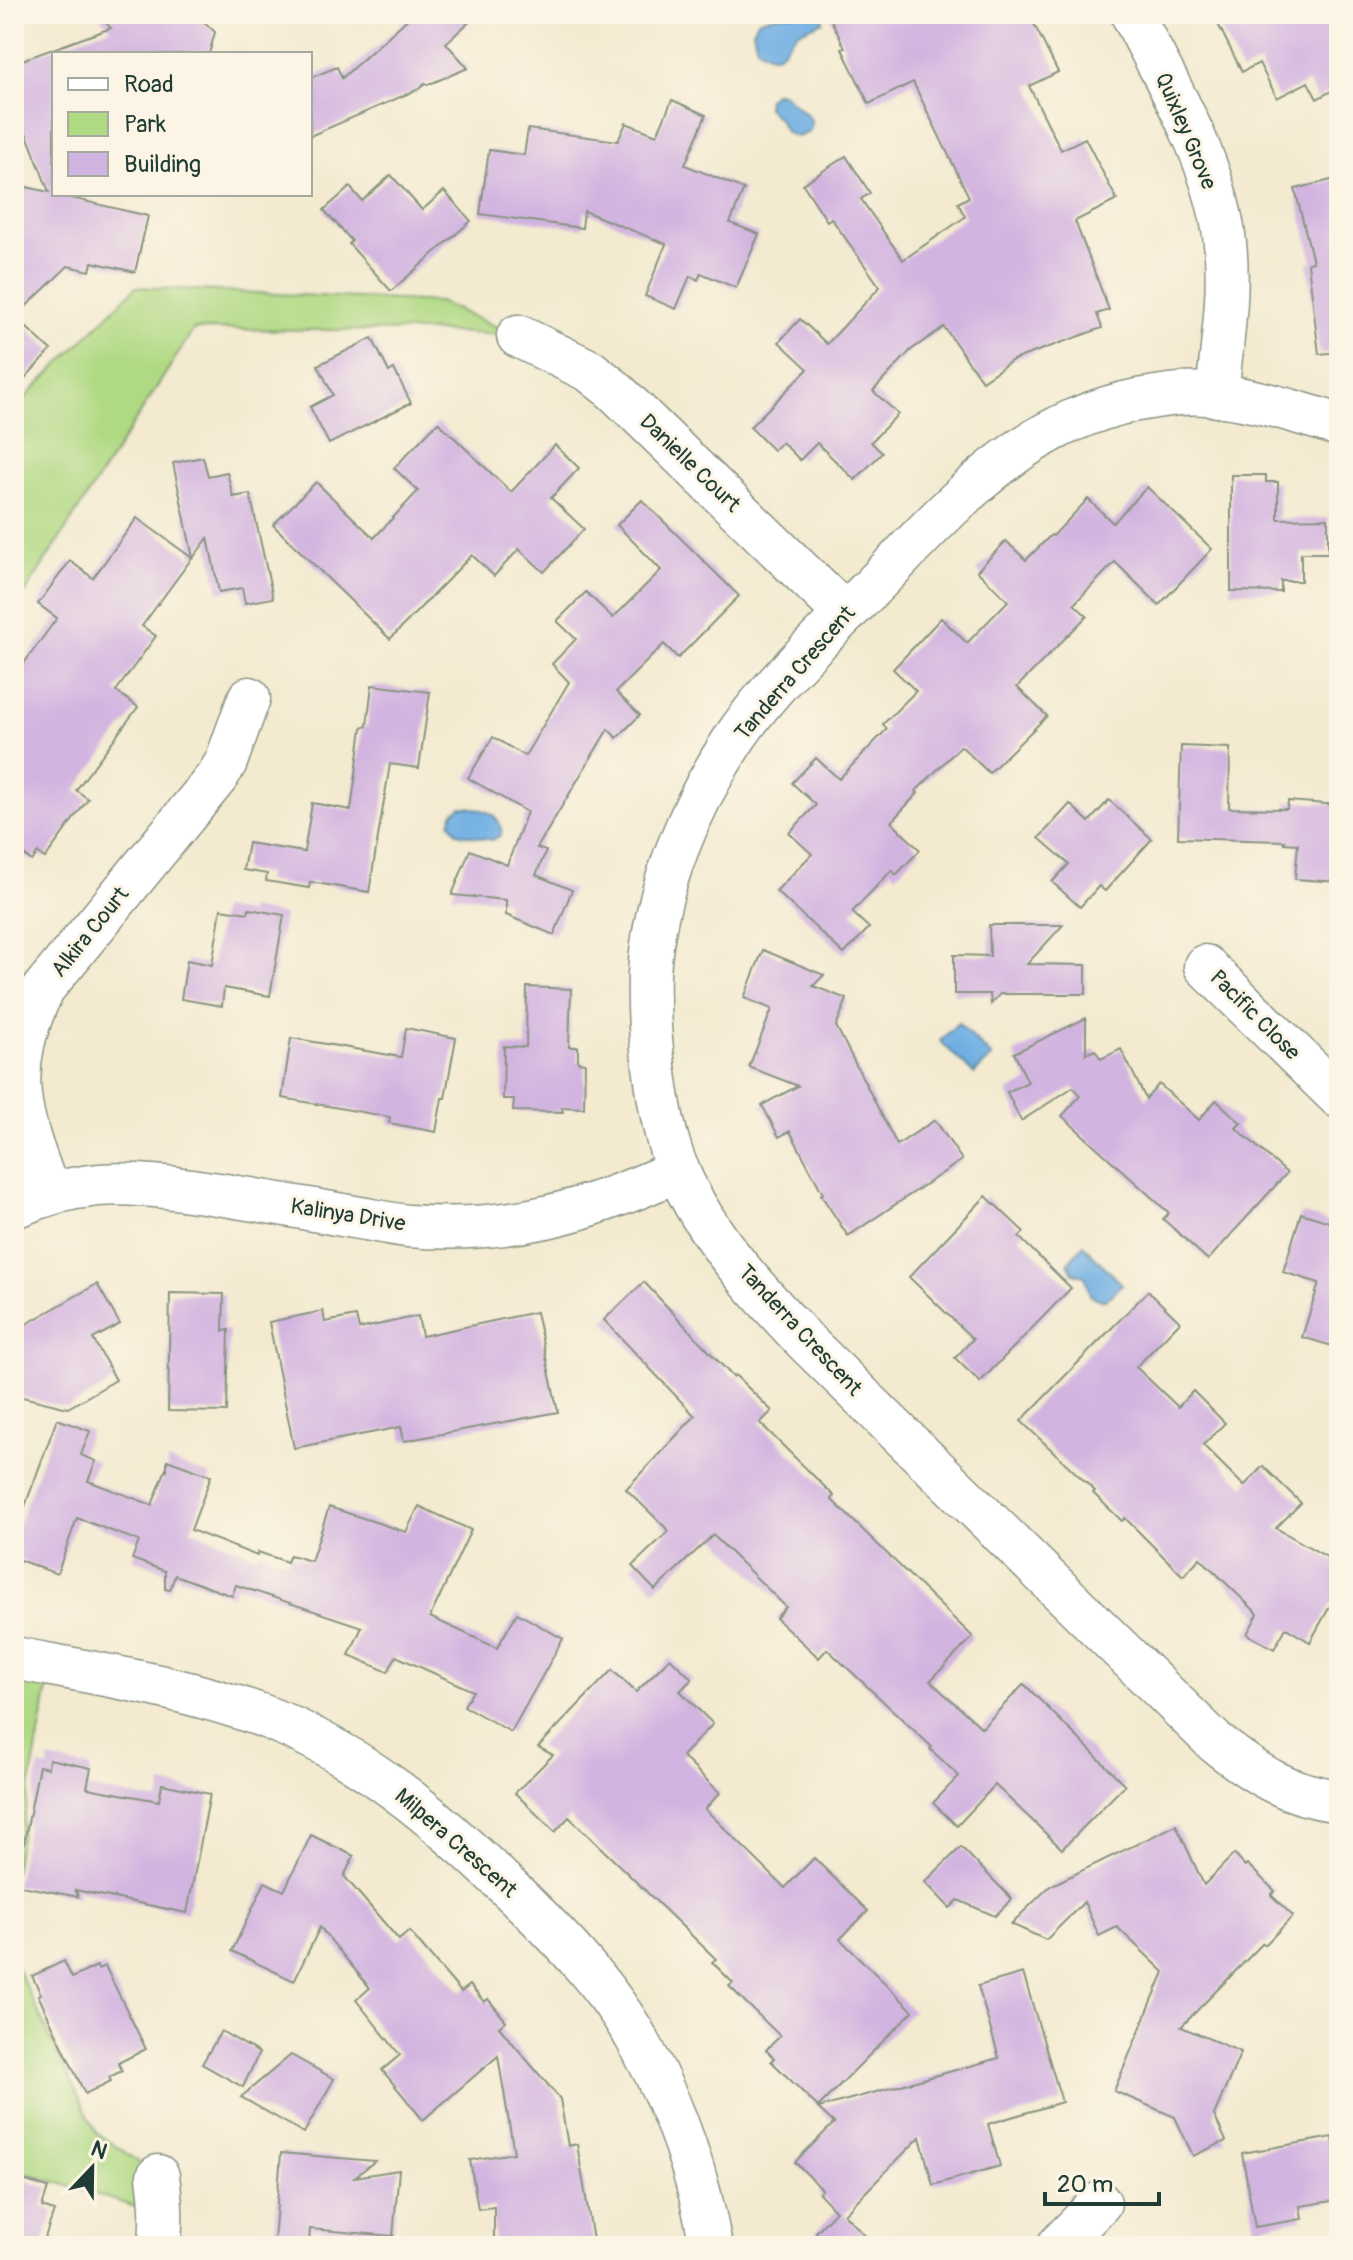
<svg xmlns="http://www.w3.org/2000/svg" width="1353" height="2260" viewBox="0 0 1353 2260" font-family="Pangolin,sans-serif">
<rect width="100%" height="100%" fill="#fcf5e5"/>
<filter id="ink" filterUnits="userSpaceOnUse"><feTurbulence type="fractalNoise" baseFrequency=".0125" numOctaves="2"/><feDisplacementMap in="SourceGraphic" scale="16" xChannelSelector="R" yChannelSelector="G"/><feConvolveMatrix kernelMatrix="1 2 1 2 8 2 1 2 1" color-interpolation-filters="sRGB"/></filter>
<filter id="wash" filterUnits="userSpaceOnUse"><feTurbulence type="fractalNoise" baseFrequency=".006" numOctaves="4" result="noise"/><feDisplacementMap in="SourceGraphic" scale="32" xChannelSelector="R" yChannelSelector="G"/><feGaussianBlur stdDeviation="1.8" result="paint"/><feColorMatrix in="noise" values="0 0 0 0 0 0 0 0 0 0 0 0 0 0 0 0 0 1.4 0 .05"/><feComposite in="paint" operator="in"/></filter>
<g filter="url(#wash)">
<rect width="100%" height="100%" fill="#f3ead0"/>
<!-- green -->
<g fill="#b0d984" stroke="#688b5c" stroke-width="2">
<polygon points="136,287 439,302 518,336 437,331 194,329 14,610 14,409"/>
<polygon points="31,1661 52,1665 14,1872 14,1695"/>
<polygon points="14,1962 96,2132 158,2176 162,2215 14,2169"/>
</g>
<!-- water -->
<g fill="#6fafe3" stroke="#47768c" stroke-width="2">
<path d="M 783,14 L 822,14 L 823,21 C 816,25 806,27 799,32 C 782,43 783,68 757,47 L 753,31 L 758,20 Z"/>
<path d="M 774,93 L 784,94 C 793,106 809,112 812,123 L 809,132 L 798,137 L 786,133 L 779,120 L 767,107 L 768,99 Z"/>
<path d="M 461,807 C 478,807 504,813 501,835 L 493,840 L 457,833 L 450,822 L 454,812 Z"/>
<polygon points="958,1023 992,1057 974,1074 940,1041"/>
<path d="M 1083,1245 L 1122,1284 C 1112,1296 1106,1305 1090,1295 L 1085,1276 L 1073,1273 L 1068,1263 Z"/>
</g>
<g id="blocks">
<!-- building -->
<g fill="#d2b4e0">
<polygon points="97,14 196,14 215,32 209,54 54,54 54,194 148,216 135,272 92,262 90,271 68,266 15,317 51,350 14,390 14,218 22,186 49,192 14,101 14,63 111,28"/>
<polygon points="413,14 478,14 446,43 468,68 427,85 425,83 419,89 310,136 310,78 337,67 342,78"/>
<polygon points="828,14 1029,14 1058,72 1029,86 1061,150 1085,138 1117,200 1075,221 1109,310 1097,314 1102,328 1013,360 982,381 944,327 911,350 873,391 898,414 871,442 882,453 855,480 817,443 800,460 782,442 773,450 750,427 808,369 779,342 800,319 827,344 880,287 831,218 827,221 803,184 846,156 870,193 861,199 903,260 965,217 958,203 969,197 913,82 869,104 842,49 845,48"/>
<polygon points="1213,14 1339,14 1339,87 1317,99 1308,82 1277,98 1259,63 1242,72"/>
<polygon points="672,100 706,115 685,165 744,189 730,223 759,234 736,288 701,273 698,280 690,276 676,309 645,296 666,244 584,211 582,228 480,214 489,150 524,155 528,129 618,141 626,123 657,135"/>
<polygon points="391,175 422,210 444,191 471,221 391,291 349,244 352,241 324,210 350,187 362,201"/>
<polygon points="1339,178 1339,352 1319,354 1308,263 1313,262 1295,189"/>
<polygon points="372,338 389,372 394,369 411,403 329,444 310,407 333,395 318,365"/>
<polygon points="438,422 511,492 555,445 579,468 551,498 584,529 544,572 519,549 494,576 472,555 390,639 273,525 316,482 374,538 418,491 394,468"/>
<polygon points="203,457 208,476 227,472 233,497 250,494 273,598 245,603 242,588 219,592 208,538 193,558 173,463"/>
<polygon points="1231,475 1266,475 1266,482 1278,482 1278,519 1328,518 1328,553 1301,553 1301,581 1281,581 1281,592 1231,591"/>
<polygon points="1147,487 1212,549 1159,605 1115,562 1074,604 1087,616 1017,687 1047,716 989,773 961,746 916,791 918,793 891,822 920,850 896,875 892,870 852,912 869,928 844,954 776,891 812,854 789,833 816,805 792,783 816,758 839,779 887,729 883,724 916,691 893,669 941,618 967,643 1008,601 977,571 1006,541 1026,560 1051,535 1053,536 1088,499 1113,523"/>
<polygon points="642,500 739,596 678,658 664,644 616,692 640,715 617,738 608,729 537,848 546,851 536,875 572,890 554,935 506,915 506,900 452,895 470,850 507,865 527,812 468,778 493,737 525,756 569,682 552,664 576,639 557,621 586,592 613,618 661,570 617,525"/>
<polygon points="137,518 192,558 142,626 156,636 116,691 138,707 76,790 88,799 45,858 38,853 32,861 14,847 14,677 57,618 38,604 70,561 93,578"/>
<polygon points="372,685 430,692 419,768 390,764 369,892 310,882 309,888 266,881 267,874 243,870 248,843 304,852 312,803 351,810 362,728 367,726"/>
<polygon points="1181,746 1230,748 1229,808 1287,809 1288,801 1339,805 1339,882 1295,879 1298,844 1284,843 1285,841 1178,838"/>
<polygon points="1109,800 1152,839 1105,891 1099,886 1080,907 1052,882 1069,864 1039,838 1070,804 1089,822"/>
<polygon points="221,909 248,913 249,909 284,915 270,996 224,988 222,1006 181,999 187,960 212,965"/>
<polygon points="989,925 1063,925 1027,964 1086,965 1086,994 1000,994 991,1004 990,994 954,994 954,955 990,956"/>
<polygon points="763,950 824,975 813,986 847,999 836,1026 897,1145 935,1120 962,1160 848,1236 821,1195 823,1194 790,1131 779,1137 762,1105 798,1086 749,1067 772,1009 744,998"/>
<polygon points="527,987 571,989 569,1047 578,1047 578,1062 585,1063 584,1108 562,1107 563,1112 513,1111 514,1099 503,1099 504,1046 526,1047"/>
<polygon points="1086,1018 1086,1054 1095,1050 1101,1059 1121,1049 1146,1099 1159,1084 1199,1120 1216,1100 1241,1123 1236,1128 1287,1173 1208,1260 1163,1219 1169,1213 1062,1116 1080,1096 1073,1087 1021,1121 1007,1092 1028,1082 1014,1053"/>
<polygon points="406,1028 456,1038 445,1098 442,1098 436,1132 389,1123 390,1117 282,1098 291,1038 401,1057"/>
<polygon points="986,1196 1024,1232 1019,1237 1071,1288 980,1382 955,1358 973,1339 909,1277"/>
<polygon points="1301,1213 1339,1225 1339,1348 1302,1337 1319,1283 1283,1272"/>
<polygon points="644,1282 733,1377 735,1375 772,1411 760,1423 834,1496 831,1499 973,1637 930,1681 982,1728 1024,1684 1125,1785 1062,1849 995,1785 957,1826 933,1803 959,1776 930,1749 932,1747 827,1649 819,1658 776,1618 786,1607 713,1535 655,1590 632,1566 669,1531 626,1489 695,1416 604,1320"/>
<polygon points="97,1284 120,1324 93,1339 116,1380 68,1408 14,1395 14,1331"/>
<polygon points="1148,1291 1180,1322 1136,1367 1178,1407 1193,1391 1225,1423 1203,1445 1244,1486 1263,1466 1301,1503 1276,1528 1339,1564 1339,1590 1310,1642 1286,1628 1274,1649 1247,1634 1258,1614 1200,1558 1183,1576 1125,1518 1122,1521 1093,1493 1095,1491 1021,1421"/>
<polygon points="170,1293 224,1294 223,1331 229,1330 227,1412 168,1411"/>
<polygon points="323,1311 325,1322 356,1316 359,1329 418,1316 422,1336 536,1312 558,1412 404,1441 401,1427 294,1448 269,1322"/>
<polygon points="57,1419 90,1431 81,1455 96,1461 88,1481 152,1505 166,1469 167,1471 167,1460 211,1476 191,1530 257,1556 258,1552 287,1562 290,1555 311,1561 329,1507 406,1532 419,1506 471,1530 430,1617 497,1648 517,1613 563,1639 511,1732 464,1706 473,1691 396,1656 388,1672 349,1655 362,1627 236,1585 232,1596 175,1575 170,1590 165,1589 165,1571 132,1559 139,1541 77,1518 57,1574 14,1558 14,1536"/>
<polygon points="670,1658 692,1679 680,1691 713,1724 682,1756 720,1793 705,1809 785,1888 814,1858 868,1911 840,1939 913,2011 818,2107 771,2061 774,2058 766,2050 780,2036 729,1986 733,1983 712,1962 716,1959 569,1817 555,1832 515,1793 553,1755 538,1747 612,1670 636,1692"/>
<polygon points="49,1759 91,1768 87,1788 159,1801 162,1784 210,1794 187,1913 75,1890 79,1897 16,1885 39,1766 48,1768"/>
<polygon points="1176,1825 1204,1885 1234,1854 1245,1866 1247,1864 1275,1891 1271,1895 1293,1916 1265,1945 1263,1943 1181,2027 1241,2052 1214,2115 1226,2141 1193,2156 1175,2117 1114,2091 1164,1972 1117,1927 1099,1936 1084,1902 1046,1940 1011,1924 1050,1886"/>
<polygon points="311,1835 354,1856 344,1876 399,1940 409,1931 461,1992 470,1985 484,2002 488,1999 506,2021 499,2027 560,2099 568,2146 577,2144 594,2246 494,2246 494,2207 478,2209 470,2160 514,2153 498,2056 423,2120 382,2070 400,2055 356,2000 370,1988 320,1927 294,1981 232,1951 265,1882 284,1891"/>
<polygon points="961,1847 1012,1899 995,1916 958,1900 950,1908 925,1882"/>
<polygon points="64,1961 72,1978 97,1966 98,1969 105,1966 146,2049 118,2063 122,2071 109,2077 111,2081 85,2094 38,1995 41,1994 32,1976"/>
<polygon points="1023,1973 1062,2102 988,2124 1000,2166 933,2185 920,2137 844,2214 875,2246 830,2246 816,2232 836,2211 819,2193 822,2189 795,2162 834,2123 818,2108 999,2058 978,1986"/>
<polygon points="221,2031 259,2053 243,2087 202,2064"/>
<polygon points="291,2055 334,2079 304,2133 241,2097"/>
<polygon points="1333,2137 1339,2172 1339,2200 1300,2206 1302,2219 1255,2227 1242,2153"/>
<polygon points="281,2153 375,2161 355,2177 399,2170 393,2236 310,2229 309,2245 274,2242"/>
<polygon points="14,2177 48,2188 42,2207 54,2211 42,2246 14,2246"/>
</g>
</g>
</g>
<g filter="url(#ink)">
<use href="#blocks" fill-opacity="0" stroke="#899482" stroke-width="2"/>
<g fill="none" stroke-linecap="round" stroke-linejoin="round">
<!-- minor casing -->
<g stroke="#899482" stroke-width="45">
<g id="minor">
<path d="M 1132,14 C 1166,81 1208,149 1222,223 C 1233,279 1222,340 1217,396"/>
<polyline points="518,336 590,371 614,390 845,614"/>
<path d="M 1339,425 C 1296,412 1253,398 1208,394 C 1184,392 1161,396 1137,400 C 1016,424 948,511 865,594 C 822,637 770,686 736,736 C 690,805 654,891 649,974 C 648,1007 650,1040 655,1073 C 659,1105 665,1140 678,1170 C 705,1236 760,1294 809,1345 L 1216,1743 C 1257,1775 1286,1794 1339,1801"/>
<polyline points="1205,966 1339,1097"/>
<path d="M 49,1193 C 18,1112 4,1072 43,989 L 217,777 L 226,762 L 249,698"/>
<path d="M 14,1207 C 37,1198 59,1190 84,1187 C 113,1182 145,1185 174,1188 C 233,1195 290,1206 348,1216 C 368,1219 388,1224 408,1226 C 508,1234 588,1212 678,1170"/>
<path d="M 14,1658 C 99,1674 185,1687 266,1717 C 362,1754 439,1820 511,1890 C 560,1937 610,1988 642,2048 C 677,2112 698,2174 711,2246"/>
<path d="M 158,2176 C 161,2200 163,2222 159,2246"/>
<polyline points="1058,2246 1100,2203"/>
</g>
</g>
<!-- minor -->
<use href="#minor" stroke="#fff" stroke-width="42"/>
</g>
</g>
<g text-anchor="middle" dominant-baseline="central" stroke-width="6" stroke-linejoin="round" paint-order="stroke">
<!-- street labels -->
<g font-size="22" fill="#1f3d34" stroke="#fcf5e5">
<text transform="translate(1186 131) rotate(67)">Quixley Grove</text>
<text transform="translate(690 463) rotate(44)">Danielle Court</text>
<text transform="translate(795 673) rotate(-49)">Tanderra Crescent</text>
<text transform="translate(90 932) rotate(-51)">Alkira Court</text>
<text transform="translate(1255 1015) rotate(45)">Pacific Close</text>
<text transform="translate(348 1215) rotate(9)">Kalinya Drive</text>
<text transform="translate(800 1330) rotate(47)">Tanderra Crescent</text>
<text transform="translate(456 1843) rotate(41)">Milpera Crescent</text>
</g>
</g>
<!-- margin -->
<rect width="1353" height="2260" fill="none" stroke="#fcf5e5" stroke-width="48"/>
<!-- legend -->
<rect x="52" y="52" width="260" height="144" fill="#fcf5e5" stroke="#a4ab9e" stroke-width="2"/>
<rect x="68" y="78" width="40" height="12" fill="#ffffff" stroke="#a4ab9e" stroke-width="2"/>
<text x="124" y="92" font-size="24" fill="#1f3d34">Road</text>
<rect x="68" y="112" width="40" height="24" fill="#b0d984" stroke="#a4ab9e" stroke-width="2"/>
<text x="124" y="132" font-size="24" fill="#1f3d34">Park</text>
<rect x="68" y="152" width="40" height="24" fill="#d2b4e0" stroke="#a4ab9e" stroke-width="2"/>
<text x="124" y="172" font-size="24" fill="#1f3d34">Building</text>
<!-- north arrow -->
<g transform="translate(92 2168) rotate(22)" stroke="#fcf5e5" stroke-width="6" paint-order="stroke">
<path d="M0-6L14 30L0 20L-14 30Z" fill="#1f3d34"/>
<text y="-12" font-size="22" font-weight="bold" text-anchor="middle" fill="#1f3d34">N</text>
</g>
<!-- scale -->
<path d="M1045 2192v12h114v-12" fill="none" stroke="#1f3d34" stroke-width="4"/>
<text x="1057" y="2192" font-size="24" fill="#1f3d34" stroke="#fcf5e5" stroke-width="6" paint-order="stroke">20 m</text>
</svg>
